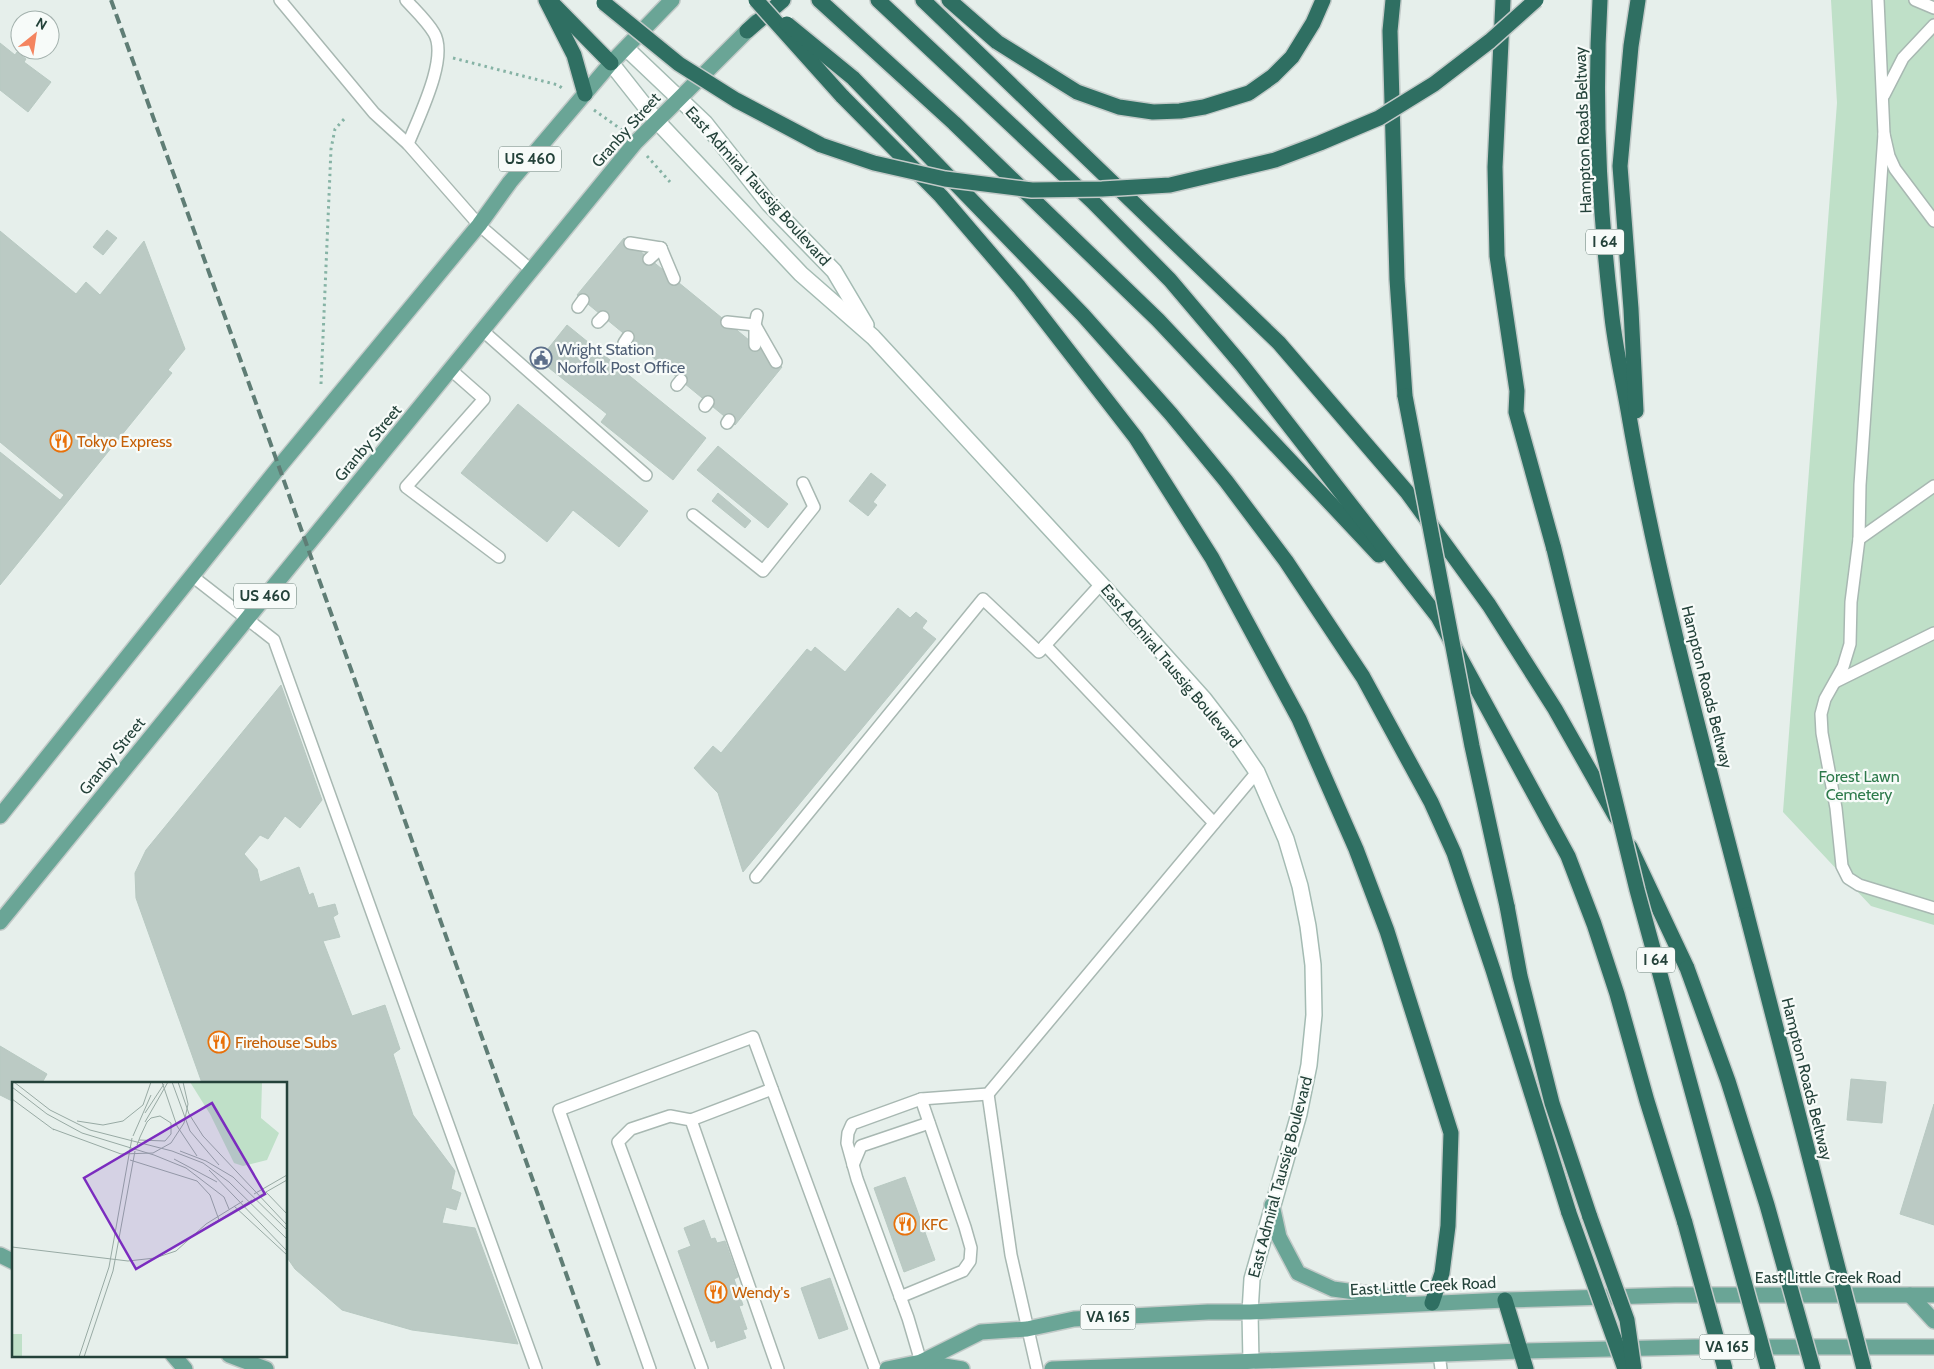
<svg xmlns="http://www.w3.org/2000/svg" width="1934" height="1369" viewBox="0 0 1934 1369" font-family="Cabin,sans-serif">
<rect width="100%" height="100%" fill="#e6efeb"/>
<!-- green -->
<polygon fill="#bfe0c8" points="1831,0 1934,0 1934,925 1871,906 1783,812 1837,103"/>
<!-- building -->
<g fill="#bbcac4" stroke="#b8c9c2">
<polygon points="0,43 15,55 17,52 26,59 24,62 51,82 28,112 0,90"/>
<polygon points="107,230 117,238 103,255 93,247"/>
<polygon points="0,231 76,294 86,282 100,295 144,241 185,349 168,370 172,373 0,585 0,452 60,500 64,495 0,442"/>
<polygon points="624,238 782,367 735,425 577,295"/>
<polygon points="567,325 706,438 673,480 601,422 607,414 539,360"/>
<polygon points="518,404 648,511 619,547 573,510 547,542 461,473"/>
<polygon points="718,446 788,504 768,528 697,470"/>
<polygon points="871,473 886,485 873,502 877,505 868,516 849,501"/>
<polygon points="718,493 751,521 745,528 712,501"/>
<polygon points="898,608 910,618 916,612 927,621 922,628 936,639 743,872 718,793 694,768 713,746 721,753 807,649 811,652 815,647 845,672"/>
<polygon points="281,685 322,800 300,828 285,816 268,839 260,835 244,854 257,869 260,882 299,867 309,895 313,893 318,908 335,904 338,914 333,917 340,937 323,941 352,1016 385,1005 400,1049 393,1054 413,1115 455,1171 451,1189 461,1193 456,1210 446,1207 442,1223 475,1228 518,1344 412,1330 342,1310 295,1269 286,1256 286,1083 202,1083 136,898 135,873 146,850"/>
<polygon points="0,1046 47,1074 42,1083 14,1083 14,1102 0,1095"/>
<polygon points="1851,1079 1886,1082 1882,1123 1847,1120"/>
<polygon points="1934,1104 1934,1225 1900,1214"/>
<polygon points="905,1177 935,1260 904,1272 874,1188"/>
<polygon points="704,1220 711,1239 715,1238 717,1243 725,1241 738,1277 734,1279 743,1305 739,1306 747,1329 743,1330 746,1338 717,1348 715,1340 711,1342 678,1251 691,1246 684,1228"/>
<polygon points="830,1278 848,1329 819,1339 801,1288"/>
</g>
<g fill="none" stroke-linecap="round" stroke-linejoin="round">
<!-- lane casing -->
<g stroke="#a8b8b2" stroke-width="14">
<g id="lane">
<polyline points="280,0 374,113 408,144 479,225 531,270"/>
<path d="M 406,0 C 415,10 427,21 434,33 C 449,58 418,118 408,144"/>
<polyline points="1878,0 1884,134 1889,156 1895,169 1934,221"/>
<polyline points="1915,0 1934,8"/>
<polyline points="1884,95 1903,58 1934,25"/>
<polyline points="1884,134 1860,485 1859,539 1851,602 1850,644 1843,667 1825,699 1821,714 1822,733 1836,808 1842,866 1848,878 1859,885 1934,908"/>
<polyline points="630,243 661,248"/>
<polyline points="661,248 674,279"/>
<polyline points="649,259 661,248"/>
<polyline points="578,307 583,300"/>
<polyline points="598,322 603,317"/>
<polyline points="727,322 755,325 757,315"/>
<polyline points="755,325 776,362"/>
<polyline points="483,331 646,475"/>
<polyline points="624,343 628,337"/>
<polyline points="755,345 755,326"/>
<polyline points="451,370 484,399 406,487 499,557"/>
<polyline points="677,385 681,380"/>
<polyline points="705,406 708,402"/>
<polyline points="727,423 729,420"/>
<polyline points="693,515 763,571 814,507 803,483"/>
<polyline points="1859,539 1934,486"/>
<polyline points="192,576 274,640 536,1369"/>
<polyline points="1045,645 1214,823"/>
<polyline points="1835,682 1934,633"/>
<polyline points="756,877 983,599 1039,652 1101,584"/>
<polyline points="988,1094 1011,1255 1037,1369"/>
<polyline points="691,1120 772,1089"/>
<polyline points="853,1165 861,1146 929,1123"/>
<polyline points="900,1297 963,1271 970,1261 971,1248 965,1227 921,1099"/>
<polyline points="1439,1354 1441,1369"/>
<polyline points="921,1362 908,1318 857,1179 847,1143 848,1133 852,1124 921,1099 988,1094 1257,772"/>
<polyline points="650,1369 559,1110 753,1037 875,1369"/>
<polyline points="702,1369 618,1142 631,1129 670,1116 691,1120 778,1369"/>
</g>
</g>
<!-- secondary casing -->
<g stroke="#a4bbb3" stroke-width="18">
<g id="secondary">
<polyline points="626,48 705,123 769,204 834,271 866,325"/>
<polyline points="611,63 656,120 801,274 873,337 1101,584 1204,699 1231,734 1257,772 1286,839 1300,886 1308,926 1313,965 1314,1015 1309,1065 1299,1114 1252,1279 1250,1312 1251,1362"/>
</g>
</g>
<!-- primary casing -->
<g stroke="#c2cac8" stroke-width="18">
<g id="primary">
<polyline points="0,816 279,467 479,225 510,182 611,63 672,0"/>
<polyline points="0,922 635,143 756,22"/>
<polyline points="1272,1205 1279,1237 1298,1273 1333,1289 1399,1298"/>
<polyline points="0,1255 14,1262"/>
<polyline points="1910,1295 1934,1321"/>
<polyline points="173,1355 185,1369"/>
<polyline points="229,1355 266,1369"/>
<polyline points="921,1362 962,1369"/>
<polyline points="887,1369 921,1362 981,1332 1027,1329 1074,1319 1208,1312 1250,1312 1505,1300 1675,1295 1934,1295"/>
<polyline points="1052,1369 1521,1351 1695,1347 1934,1347"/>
</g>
</g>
<!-- highway casing -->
<g stroke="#c2cac8" stroke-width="18">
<g id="highway">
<polyline points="546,0 574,55 585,94"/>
<polyline points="819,0 954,123 1158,320 1379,555"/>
<polyline points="878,0 1092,201 1170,280 1242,365 1438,617 1568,856 1594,924 1617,994 1647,1101 1685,1223"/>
<polyline points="923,0 1279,343 1407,492 1489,605 1555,709 1616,817"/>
<polyline points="949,0 997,42 1077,92 1119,107 1153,112 1180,111 1204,107 1249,93 1273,76 1292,57 1313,23 1323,0"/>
<polyline points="1393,0 1390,31 1397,279 1405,396"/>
<polyline points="1503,0 1495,167 1497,256 1517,391 1516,412 1554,549"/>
<path d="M 1600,0 C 1594,103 1599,206 1611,308 C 1614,342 1622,376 1628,410 C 1657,580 1704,748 1747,915"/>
<polyline points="554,5 611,63"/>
<polyline points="747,31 783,0"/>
<polyline points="853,78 1083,315 1171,414 1226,481 1286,561 1363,677 1431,802 1454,853 1493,970 1569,1213"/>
<polyline points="842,96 941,196 1019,287 1136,438 1212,558 1299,719 1356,849 1387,931 1451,1133 1448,1226 1442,1273 1432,1303"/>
<polyline points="1636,411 1631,309 1620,166 1631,46 1638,0"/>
<polyline points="1630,847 1687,968"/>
<polyline points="1507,906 1520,976 1552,1103 1590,1217"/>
<polyline points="1505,1300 1526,1369"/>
</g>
</g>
<!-- path -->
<g stroke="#86b3a5" stroke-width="3" stroke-dasharray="2.5 4" stroke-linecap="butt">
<polyline points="453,58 558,85 562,88"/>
<polyline points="594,110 622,130"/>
<polyline points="647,156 670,182"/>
<polyline points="321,384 331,149 335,129 346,117"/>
</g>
<!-- lane -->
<use href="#lane" stroke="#fff" stroke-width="11"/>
<!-- secondary -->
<use href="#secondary" stroke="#fff" stroke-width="15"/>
<!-- primary -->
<use href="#primary" stroke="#6aa596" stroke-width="15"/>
<!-- highway -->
<use href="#highway" stroke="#2f6f62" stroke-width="15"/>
<!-- rail -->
<polyline stroke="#5f7d75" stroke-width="4" stroke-dasharray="10 5" stroke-linecap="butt" points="111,0 279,467 600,1369"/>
<!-- highway-bridge casing -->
<g stroke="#c2cac8" stroke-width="18" stroke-linecap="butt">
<g id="highway-bridge">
<polyline points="756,0 842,96"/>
<polyline points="604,3 679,64 736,100 821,145 874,163 945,179 1032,190 1102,189 1170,185 1275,160 1320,143 1379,118 1434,84 1490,41 1536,0"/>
<polyline points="787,24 853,78"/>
<polyline points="1405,396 1472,746 1507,906"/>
<polyline points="1554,549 1637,890 1768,1369"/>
<polyline points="1747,915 1864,1369"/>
<polyline points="1687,968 1728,1081 1767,1205 1813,1369"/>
<polyline points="1569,1213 1625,1369"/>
<polyline points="1590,1217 1627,1320 1634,1369"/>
<polyline points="1685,1223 1725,1369"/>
</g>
</g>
<!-- highway-bridge -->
<use href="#highway-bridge" stroke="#2f6f62" stroke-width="15"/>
</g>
<!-- icons -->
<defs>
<g id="civic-ring" transform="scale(1.125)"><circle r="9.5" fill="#f7fbf9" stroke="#5c6f8a" stroke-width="1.5"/><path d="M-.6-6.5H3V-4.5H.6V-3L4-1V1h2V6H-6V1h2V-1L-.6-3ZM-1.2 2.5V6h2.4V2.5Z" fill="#5c6f8a"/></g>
<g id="restaurant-ring" transform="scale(1.125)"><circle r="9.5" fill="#f7fbf9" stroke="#e8710a" stroke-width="1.5"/><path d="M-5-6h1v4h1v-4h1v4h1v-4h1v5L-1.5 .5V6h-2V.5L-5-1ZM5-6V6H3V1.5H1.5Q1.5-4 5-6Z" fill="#e8710a"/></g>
</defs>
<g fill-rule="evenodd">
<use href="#civic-ring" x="541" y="358"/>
<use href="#restaurant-ring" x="61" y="441"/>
<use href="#restaurant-ring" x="219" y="1042"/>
<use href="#restaurant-ring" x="905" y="1224"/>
<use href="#restaurant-ring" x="716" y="1292"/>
</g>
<g text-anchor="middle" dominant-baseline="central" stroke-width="4.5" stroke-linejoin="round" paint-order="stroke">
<!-- shield labels -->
<g fill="#f7fbf9" stroke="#637a73" stroke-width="1">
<rect x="499" y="146.5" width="62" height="25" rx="4"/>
<rect x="1586" y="229.5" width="38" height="25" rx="4"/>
<rect x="234" y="583.5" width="62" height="25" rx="4"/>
<rect x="1637" y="947.5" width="38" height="25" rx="4"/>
<rect x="1080.5" y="1304.5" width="55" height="25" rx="4"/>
<rect x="1699.5" y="1334.5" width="55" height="25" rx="4"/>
</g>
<g font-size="15" font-weight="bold" fill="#24423a">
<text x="530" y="159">US 460</text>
<text x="1605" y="242">I 64</text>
<text x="265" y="596">US 460</text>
<text x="1656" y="960">I 64</text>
<text x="1108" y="1317">VA 165</text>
<text x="1727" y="1347">VA 165</text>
</g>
<!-- street labels -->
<g font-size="16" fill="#24423a" stroke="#f7fbf9">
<text transform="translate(626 130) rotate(-48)">Granby Street</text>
<text transform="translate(1583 130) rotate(-92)">Hampton Roads Beltway</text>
<text transform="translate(758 186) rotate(48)">East Admiral Taussig Boulevard</text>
<text transform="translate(368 443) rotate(-50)">Granby Street</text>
<text transform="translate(1171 666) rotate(50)">East Admiral Taussig Boulevard</text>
<text transform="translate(1707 687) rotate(76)">Hampton Roads Beltway</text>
<text transform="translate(112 756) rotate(-51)">Granby Street</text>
<text transform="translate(1807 1079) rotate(76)">Hampton Roads Beltway</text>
<text transform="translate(1280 1177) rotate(-75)">East Admiral Taussig Boulevard</text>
<text x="1828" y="1277">East Little Creek Road</text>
<text transform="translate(1423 1286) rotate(-3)">East Little Creek Road</text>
</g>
<!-- service labels -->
<g font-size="16" fill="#4e5e75" stroke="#f7fbf9" text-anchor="start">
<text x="557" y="349">Wright Station<tspan x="557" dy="18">Norfolk Post Office</tspan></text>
</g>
<!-- food labels -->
<g font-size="16" fill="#c56008" stroke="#f7fbf9" text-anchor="start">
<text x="77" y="441">Tokyo Express</text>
<text x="235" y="1042">Firehouse Subs</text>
<text x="921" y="1224">KFC</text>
<text x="732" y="1292">Wendy's</text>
</g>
<!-- park labels -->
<g font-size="16" fill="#2d7a4b" stroke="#f7fbf9">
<text x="1859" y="776">Forest Lawn<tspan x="1859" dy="18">Cemetery</tspan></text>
</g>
</g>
<!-- overview -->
<g transform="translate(12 1082)">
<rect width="275" height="275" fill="#e6efeb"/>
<path d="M 178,0 L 250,0 L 249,36 L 267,51 L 255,78 L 231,84 L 222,81 L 198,32 ZM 0,252 L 10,252 L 10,275 L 0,275 Z" fill="#bfe0c8"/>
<path fill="none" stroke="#98aaa4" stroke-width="1" d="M 2,0 L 38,28 L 78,48 L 160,69 L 191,81 L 217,100 L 275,157M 150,0 L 165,44 L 185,74M 160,0 L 178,49 L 207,83M 166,0 L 177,32 L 191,54 L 275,143M 0,5 L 35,32 L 70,51 L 142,73 L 174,86 L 212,115 L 217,127M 0,17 L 42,48M 133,31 L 152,2M 65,39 L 91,43 L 111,39 L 131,23 L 139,0M 133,40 L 156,0M 41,47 L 109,72 L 141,71 L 159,61 L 172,41 L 176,22 L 171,0M 121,54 L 139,13M 125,63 L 128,55 L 135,40 L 139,36 L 148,34 L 159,41 L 159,52 L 153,59 L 127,58M 168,69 L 194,79 L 221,95 L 275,148M 162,77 L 205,100M 118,78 L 185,99 L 198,113 L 207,138M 197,88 L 275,169M 254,110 L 275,132M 242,112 L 275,93M 247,114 L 275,98M 222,124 L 275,173M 187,150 L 240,118M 0,165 L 116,179 L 143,176 L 164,169 L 194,142 L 231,119M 67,275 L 97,185 L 120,56M 72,275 L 101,189 L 123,69"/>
<path fill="#7b2cbf" fill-opacity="0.15" stroke="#7b2cbf" stroke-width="2.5" d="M 200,21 L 253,112 L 124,187 L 72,96 Z"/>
<rect width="275" height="275" fill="none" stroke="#24423a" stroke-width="2.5"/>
</g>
<!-- north arrow -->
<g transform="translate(35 35) rotate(30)"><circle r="24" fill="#f7fbf9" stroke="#a3b1ad"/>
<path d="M0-4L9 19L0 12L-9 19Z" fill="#f4845f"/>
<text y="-8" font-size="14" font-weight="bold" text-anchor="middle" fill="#24423a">N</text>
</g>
</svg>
